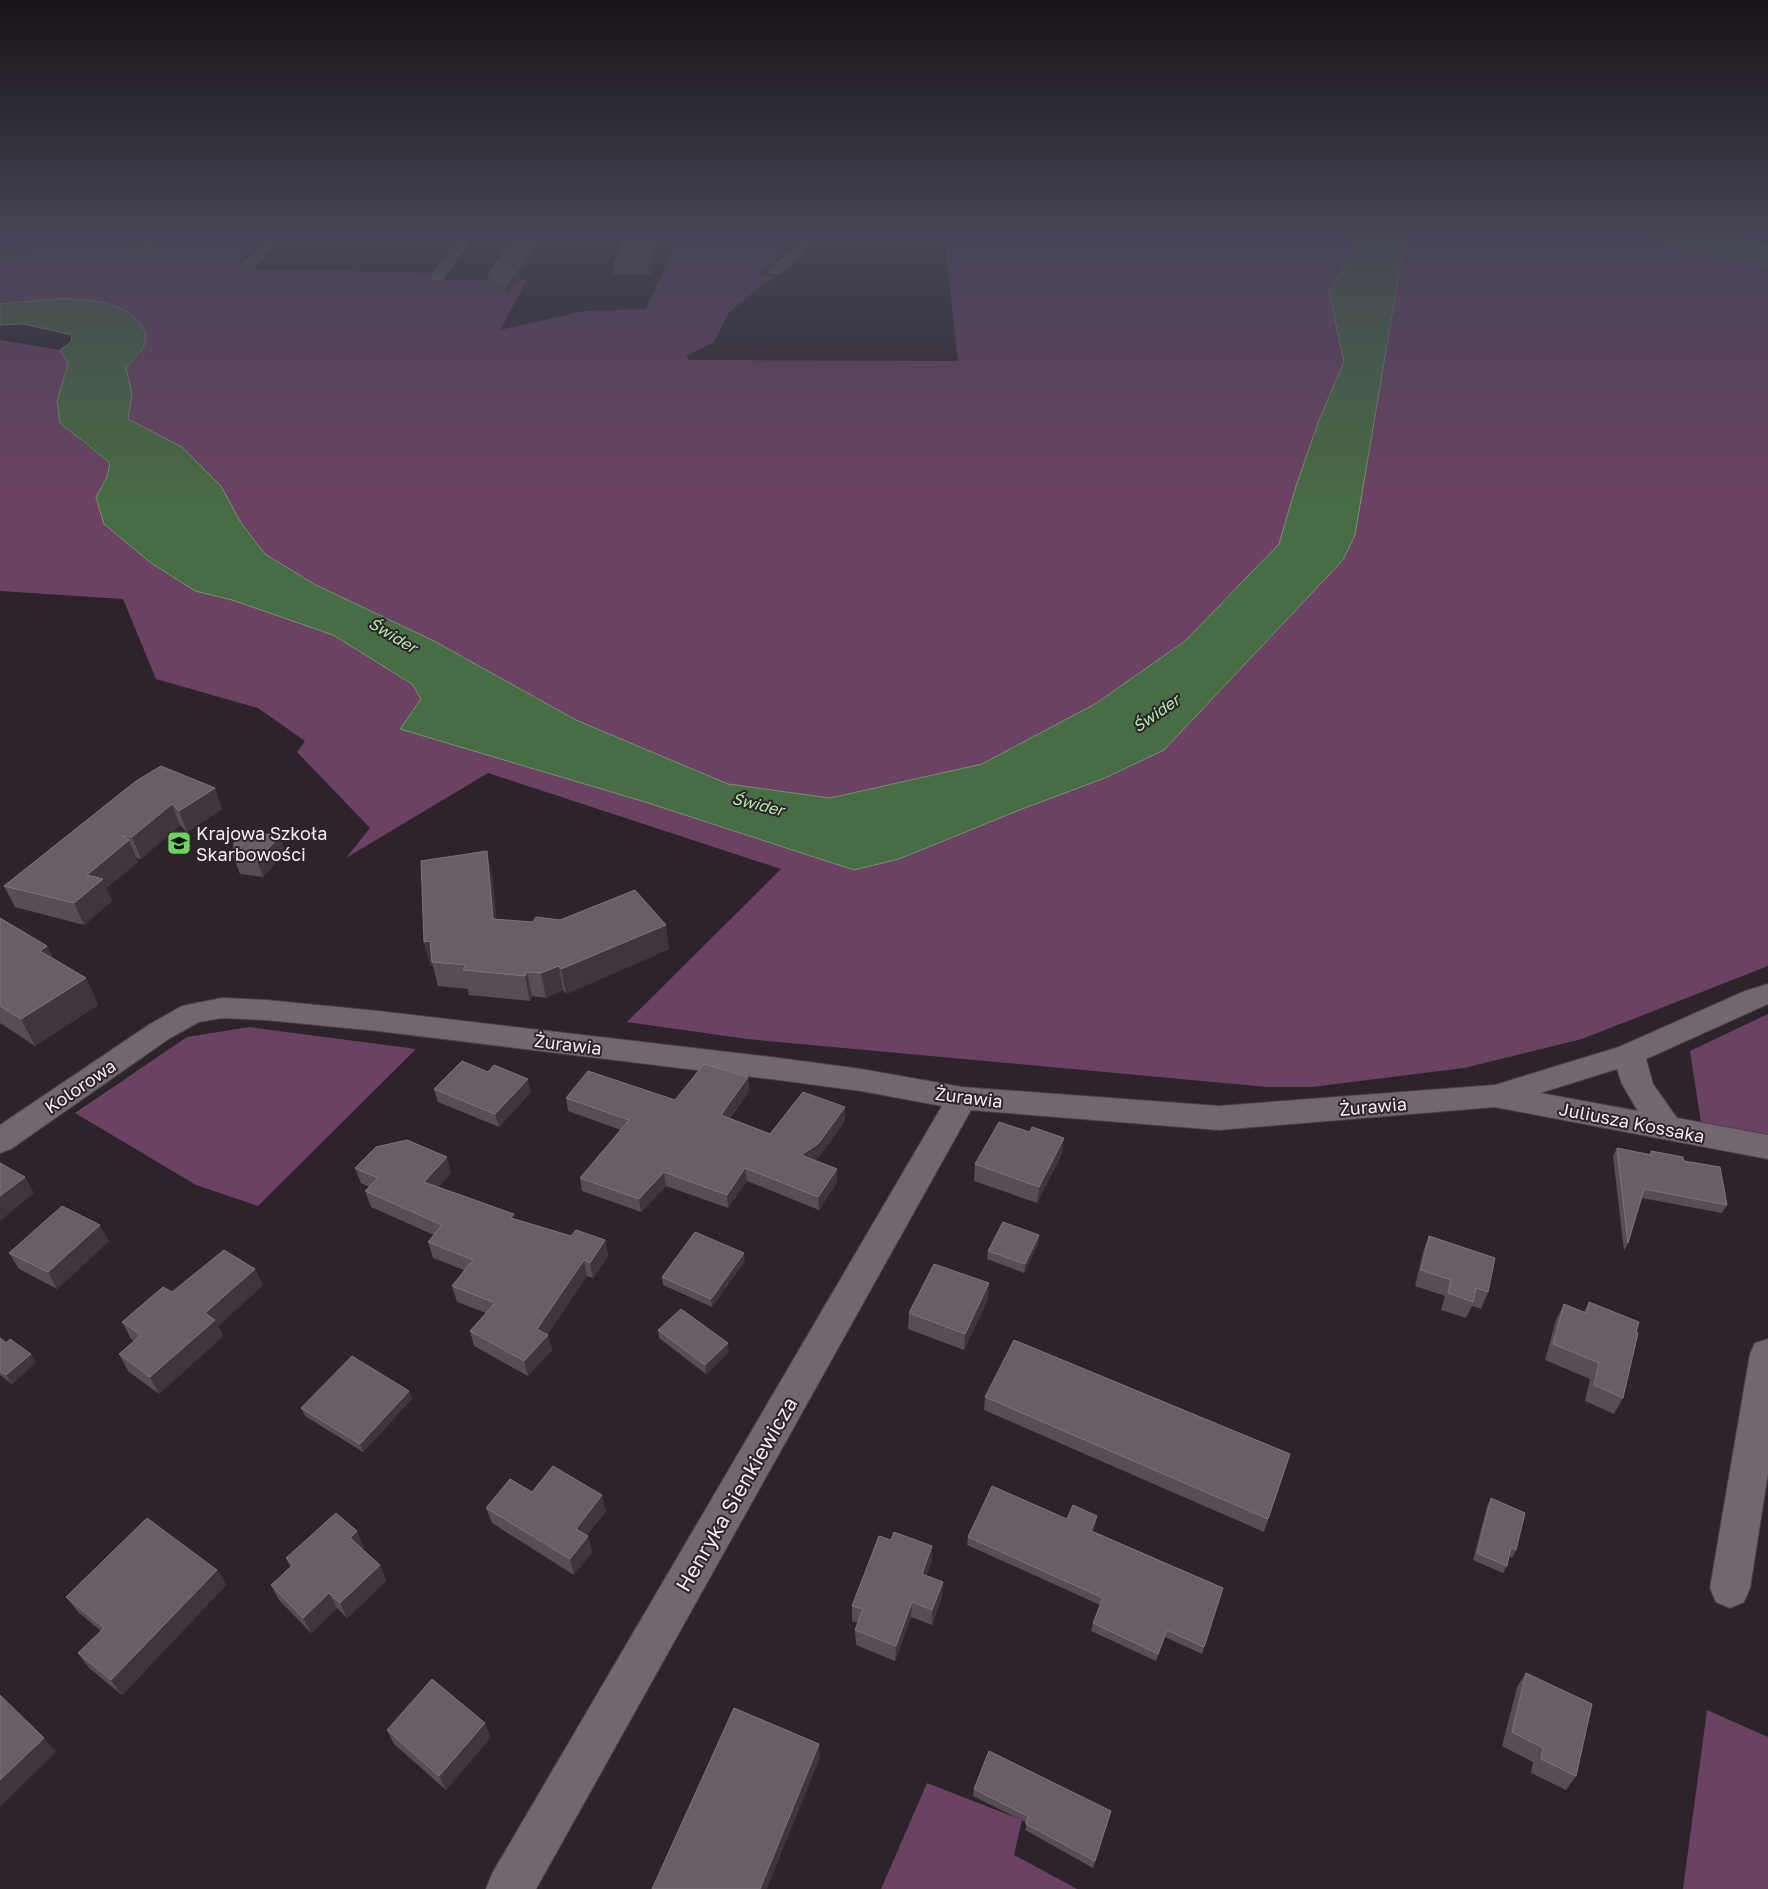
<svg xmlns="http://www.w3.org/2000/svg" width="1768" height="1889" viewBox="0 0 1768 1889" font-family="'Golos Text',sans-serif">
<rect width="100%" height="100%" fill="#2d232b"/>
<!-- green -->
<polygon fill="#5e435a" points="0,236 47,236 49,237 0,272"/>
<!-- forest -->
<g fill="#6b4264">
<polygon points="149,236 265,236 239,261 250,267 261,269 436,273 431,280 527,280 500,330 584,311 646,309 679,236 794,236 785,253 758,274 773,277 729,312 714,342 686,356 689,360 958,361 944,236 1219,236 1262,240 1262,236 1353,236 1354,250 1329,292 1344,362 1319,420 1296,486 1279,544 1185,641 1095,704 982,764 829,798 728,784 576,720 434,641 314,584 265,554 182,447 128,419 132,394 126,368 141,353 43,301 0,304 0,272 49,237 98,241 134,247"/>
<polygon points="1405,236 1645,236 1673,245 1768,266 1768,966 1582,1039 1464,1068 1312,1087 1267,1087 747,1039 627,1022 781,869 488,773 346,858 370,828 297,752 305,741 258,708 156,679 123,599 0,591 0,340 60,350 68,364 65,379 81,441 110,463 107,477 96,497 104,524 151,563 195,591 232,600 333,635 412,684 421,699 401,729 645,802 854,870 899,859 1022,809 1105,778 1164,750 1343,560 1355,534"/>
<polygon points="1768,1014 1768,1135 1701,1123 1690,1051"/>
<polygon points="249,1027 416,1049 258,1206 196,1185 75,1113 187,1037"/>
<polygon points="1707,1710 1768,1737 1768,1889 1683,1889"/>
<polygon points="927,1783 1022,1820 1014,1855 1077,1889 881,1889"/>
</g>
<!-- water -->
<g fill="#486c43" stroke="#7b9277">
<path d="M 1353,236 L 1405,236 L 1405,238 L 1355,535 L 1343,560 L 1164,750 L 1105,778 L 1022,809 L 899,859 L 854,870 L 645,802 L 400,729 L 421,699 L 412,684 L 333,635 L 232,600 L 195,591 L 151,563 L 104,524 L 96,497 L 107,477 L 110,463 L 60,423 L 57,401 L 68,364 L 60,350 L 71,342 L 72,335 L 24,324 L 0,325 L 0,304 C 40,301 107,289 137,320 C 156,340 140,353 126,368 L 132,394 L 128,419 L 182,447 L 221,486 L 241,523 L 265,554 L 314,584 L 434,641 L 576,720 L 728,784 L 830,798 L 982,764 L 1095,704 L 1185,641 L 1279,544 L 1296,486 L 1319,420 L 1344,362 L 1329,292 L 1354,250 Z"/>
<polygon points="1645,236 1728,236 1768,245 1768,266 1673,245"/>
</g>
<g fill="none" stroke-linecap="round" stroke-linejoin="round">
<!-- street casing -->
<g stroke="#4a4248" stroke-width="2">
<g id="street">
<polygon points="149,236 163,236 136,260 126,260 124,257 126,254"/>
<polygon points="271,236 284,236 254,267 244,267 242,264 244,261"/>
<polygon points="460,236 472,236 442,281 432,281 430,278"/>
<polygon points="800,236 812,236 801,256 780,274 770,274 768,271 770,268 791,251"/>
<path d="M 1768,984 L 1768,1004 L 1646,1059 L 1653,1084 L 1677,1118 L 1768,1135 L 1768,1159 L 1495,1107 L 1219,1130 L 971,1110 L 536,1889 L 486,1889 L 493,1872 L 942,1106 L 861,1091 L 771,1079 L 378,1031 L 266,1020 L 222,1018 L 199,1022 L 170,1038 L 11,1149 L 0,1153 L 0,1125 L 150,1024 L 182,1006 L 222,998 L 266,1000 L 378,1011 L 771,1057 L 861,1069 L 962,1087 L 1219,1106 L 1495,1085 L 1619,1047 L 1745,991 ZM 1617,1069 L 1622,1084 L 1638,1111 L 1540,1093 Z"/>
<polygon points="1768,1339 1768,1473 1750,1588 1744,1602 1730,1608 1716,1602 1710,1588 1750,1354 1755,1343"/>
</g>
</g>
<!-- street -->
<use href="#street" fill="#72666f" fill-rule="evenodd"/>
</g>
<!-- wall -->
<g fill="#584d56">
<polygon points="358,236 413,236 408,243 375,243 375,239 358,239"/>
<polygon points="665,236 650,275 614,275 613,264"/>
<polygon points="546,241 507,296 489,284 488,275"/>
<polygon points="136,781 222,809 187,832 180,825 141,859 136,858 138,862 106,888 112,901 84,925 15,907 4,886"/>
<polygon points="285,852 263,877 240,874 234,858"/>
<polygon points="492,875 496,919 669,949 566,994 563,990 546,998 532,996 530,1001 469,995 468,989 438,986 433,966 431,966 424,942"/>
<polygon points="0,918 47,946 53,958 86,978 98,1005 35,1046 0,1023"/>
<polygon points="748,1077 749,1091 730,1118 770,1134 845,1107 845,1121 819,1157 815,1160 837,1169 837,1182 819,1210 747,1181 728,1208 666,1186 641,1212 582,1191 580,1178 621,1130 568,1111 566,1098 675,1100"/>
<polygon points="434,1089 531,1092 499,1127 438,1102"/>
<polygon points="1617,1148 1650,1154 1651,1151 1727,1205 1722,1213 1642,1198 1628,1243 1624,1251 1613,1156"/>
<polygon points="1062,1154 1037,1203 974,1181 975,1164"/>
<polygon points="355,1168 451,1173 438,1187 515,1219 571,1236 605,1240 608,1256 593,1278 587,1276 547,1335 552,1350 528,1376 474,1346 470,1331 486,1313 457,1302 452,1286 464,1270 433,1258 428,1242 434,1235 371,1207 365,1191 369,1187 361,1183"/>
<polygon points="1039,1235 1038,1244 1024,1273 987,1259 988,1251"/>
<polygon points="1429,1236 1488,1292 1481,1309 1472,1306 1466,1318 1441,1310 1445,1296 1415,1286 1423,1252"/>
<polygon points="109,1241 57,1289 19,1269 9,1253"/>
<polygon points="745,1261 712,1307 663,1285 662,1277"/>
<polygon points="263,1285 218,1326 223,1336 159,1394 128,1371 119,1354 134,1341 131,1339 122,1322 172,1292"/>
<polygon points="988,1299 964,1350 908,1329 909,1313"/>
<polygon points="1589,1302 1636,1332 1623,1398 1614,1414 1585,1401 1590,1379 1545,1360 1556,1320 1564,1304 1584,1312"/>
<polygon points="658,1330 729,1351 706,1374 659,1338"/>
<polygon points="0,1338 36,1362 12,1384 0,1375"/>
<polygon points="409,1391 412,1399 363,1452 305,1416 301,1408"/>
<polygon points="985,1397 1290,1454 1264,1532 984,1410"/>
<polygon points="532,1492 606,1511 587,1535 592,1552 574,1575 492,1523 486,1508"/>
<polygon points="1491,1498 1516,1550 1512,1558 1509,1556 1507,1566 1503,1573 1473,1560 1487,1506"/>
<polygon points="1097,1516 1096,1523 1093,1531 1223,1588 1202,1654 1165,1637 1156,1661 1091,1631 1093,1623 1100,1605 967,1545 968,1537 1067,1519"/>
<polygon points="891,1540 932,1546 932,1561 926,1576 942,1597 932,1625 911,1617 895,1661 856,1645 855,1630 858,1623 852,1621 852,1606"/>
<polygon points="364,1547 362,1549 380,1565 386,1581 347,1618 337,1608 311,1633 279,1600 271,1585 290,1567 286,1558"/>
<polygon points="217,1570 226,1585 122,1695 89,1668 78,1653 101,1631 78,1612 66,1597"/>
<polygon points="1526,1673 1576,1776 1566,1790 1531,1773 1533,1762 1502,1746 1517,1687"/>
<polygon points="387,1730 491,1737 446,1790 394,1744"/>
<polygon points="974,1789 1111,1811 1093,1868 1025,1830 1027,1823 973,1796"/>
</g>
<!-- shaded-wall -->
<g fill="#40353e">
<polygon points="407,236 413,236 408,243"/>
<polygon points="542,236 548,236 546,241 507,296 505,287"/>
<polygon points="660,236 665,236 650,275 648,264"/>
<polygon points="215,788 222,809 187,832 179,811"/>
<polygon points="172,804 180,825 141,859 132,837"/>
<polygon points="280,836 285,852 263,877 257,861"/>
<polygon points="129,840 138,862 106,888 112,901 84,925 74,903 87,875"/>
<polygon points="487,851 492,875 499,943 493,919"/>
<polygon points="666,925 669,949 566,994 561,969"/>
<polygon points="430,941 432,962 433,966 431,966 424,942"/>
<polygon points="47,946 60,973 40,951"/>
<polygon points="559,966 563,990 546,998 541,973"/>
<polygon points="527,972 532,996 530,1001 525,976"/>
<polygon points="86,978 98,1005 35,1046 21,1019"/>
<polygon points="748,1077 749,1091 722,1128 721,1115"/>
<polygon points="528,1079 531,1092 499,1127 495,1114"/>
<polygon points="845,1107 845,1121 819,1157 802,1168 801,1155"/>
<polygon points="1064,1138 1062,1154 1037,1203 1039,1187"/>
<polygon points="447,1157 451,1173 428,1197 424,1182"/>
<polygon points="745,1168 747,1181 728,1208 727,1195"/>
<polygon points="837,1169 837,1182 819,1210 818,1197"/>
<polygon points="664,1172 666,1186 641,1212 639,1199"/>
<polygon points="25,1177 34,1193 0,1221 0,1196"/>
<polygon points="100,1225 109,1241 57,1289 48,1272"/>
<polygon points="1039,1235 1038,1244 1024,1273 1025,1264"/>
<polygon points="605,1240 608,1256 593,1278 590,1263"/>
<polygon points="744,1253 745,1261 712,1307 711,1299"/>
<polygon points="584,1260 587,1276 546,1337 548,1335 552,1350 528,1376 524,1361 537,1329"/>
<polygon points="255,1269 263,1285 218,1326 223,1336 159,1394 150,1377 205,1313"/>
<polygon points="989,1283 988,1299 964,1350 965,1334"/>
<polygon points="728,1343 729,1351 706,1374 705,1365"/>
<polygon points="31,1354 36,1362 12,1384 6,1375"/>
<polygon points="409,1391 412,1399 363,1452 360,1444"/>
<polygon points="602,1495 606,1511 580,1544 576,1529"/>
<polygon points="1097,1516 1096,1523 1090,1539 1091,1531"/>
<polygon points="357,1531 364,1547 357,1554 350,1538"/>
<polygon points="588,1536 592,1552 574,1575 570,1559"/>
<polygon points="932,1546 932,1561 921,1590 922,1574"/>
<polygon points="380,1565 386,1581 347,1618 340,1603"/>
<polygon points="217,1570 226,1585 122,1695 111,1680"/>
<polygon points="943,1582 942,1597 932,1625 932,1610"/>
<polygon points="329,1593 337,1608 311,1633 303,1618"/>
<polygon points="912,1602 911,1617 895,1661 896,1646"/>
<polygon points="1167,1630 1165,1637 1156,1661 1158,1654"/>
<polygon points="485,1723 491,1737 446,1790 439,1776"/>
<polygon points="44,1738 56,1752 0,1807 0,1780"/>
<polygon points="819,1744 820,1758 767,1889 760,1889"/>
</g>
<!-- building -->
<g fill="#685e66" stroke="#7e747c">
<polygon points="513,236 542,236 505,287 488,275"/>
<polygon points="626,236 660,236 648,264 613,264"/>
<polygon points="161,766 215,788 179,811 172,804 132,837 121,836 129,840 87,875 103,879 74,903 4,886 136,781"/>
<polygon points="244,831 280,836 257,861 234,858 234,843"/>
<polygon points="487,851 493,919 533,922 536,917 560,920 635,890 666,925 561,969 559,966 541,973 527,972 525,976 463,970 466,965 432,962 430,941 424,942 421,861"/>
<polygon points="0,918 47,946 40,951 86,978 21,1019 0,1006"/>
<polygon points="462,1061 488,1072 494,1065 528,1079 495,1114 434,1089"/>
<polygon points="704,1064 748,1077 721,1115 770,1134 803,1092 845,1107 818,1144 801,1155 837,1169 818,1197 745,1168 727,1195 664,1172 639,1199 580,1178 629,1120 566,1098 588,1071 675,1100"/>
<polygon points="999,1122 1030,1132 1032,1127 1064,1138 1039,1187 975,1164"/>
<polygon points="407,1140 447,1157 424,1182 514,1214 511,1218 571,1236 576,1230 605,1240 590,1263 584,1260 537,1329 548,1335 524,1361 470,1331 495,1303 452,1286 473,1260 428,1242 442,1225 365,1191 378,1178 355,1168 376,1147"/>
<polygon points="1617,1148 1651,1155 1651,1151 1683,1157 1684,1161 1720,1167 1727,1205 1644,1189 1628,1243"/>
<polygon points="0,1163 25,1177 0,1196"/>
<polygon points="62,1206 100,1225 48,1272 9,1253"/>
<polygon points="1003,1222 1039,1235 1025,1264 988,1251"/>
<polygon points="695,1232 744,1253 711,1299 662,1277"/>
<polygon points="1429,1236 1495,1258 1488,1292 1476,1288 1473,1302 1448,1293 1451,1280 1421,1270"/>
<polygon points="224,1250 255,1269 205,1313 215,1320 150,1377 119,1354 141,1335 122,1322 163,1287 172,1292"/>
<polygon points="934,1264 989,1283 965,1334 909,1313"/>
<polygon points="1589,1302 1639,1322 1636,1332 1638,1333 1623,1398 1594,1385 1599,1363 1553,1344 1564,1304 1586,1313"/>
<polygon points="681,1309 728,1343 705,1365 658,1330"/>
<polygon points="0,1338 6,1343 10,1339 31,1354 6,1375 0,1371"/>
<polygon points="1014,1340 1290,1454 1268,1519 985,1397"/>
<polygon points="352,1356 409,1391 360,1444 301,1408"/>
<polygon points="553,1466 602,1495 576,1529 588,1536 570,1559 486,1508 510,1479 532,1492"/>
<polygon points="992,1486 1067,1519 1073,1505 1097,1516 1091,1531 1223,1588 1204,1647 1167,1630 1158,1654 1093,1623 1103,1598 968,1537"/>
<polygon points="1491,1498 1525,1513 1516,1550 1511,1547 1507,1566 1477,1553"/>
<polygon points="336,1513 357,1531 350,1538 380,1565 340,1603 329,1593 303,1618 271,1585 293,1565 286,1558"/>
<polygon points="147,1518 217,1570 111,1680 78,1653 104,1628 66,1597"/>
<polygon points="894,1532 932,1546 922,1574 943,1582 932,1610 912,1602 896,1646 855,1630 863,1609 852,1606 879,1536 891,1540"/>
<polygon points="1526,1673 1592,1704 1576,1776 1541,1759 1543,1748 1512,1732"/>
<polygon points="432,1679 485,1723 439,1776 387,1730"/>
<polygon points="0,1695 44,1738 0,1780"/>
<polygon points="734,1708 819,1744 760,1889 652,1889"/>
<polygon points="989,1751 1111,1811 1095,1861 1026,1824 1028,1816 974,1789"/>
</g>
<!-- sky -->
<linearGradient id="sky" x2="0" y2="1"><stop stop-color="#191318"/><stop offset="0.47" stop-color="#464555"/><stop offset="1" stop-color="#464555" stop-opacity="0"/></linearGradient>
<rect width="1768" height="501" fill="url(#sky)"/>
<!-- icons -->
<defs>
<g id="university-square" transform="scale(1.25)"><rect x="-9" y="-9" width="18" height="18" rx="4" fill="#6ed360" stroke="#2d232b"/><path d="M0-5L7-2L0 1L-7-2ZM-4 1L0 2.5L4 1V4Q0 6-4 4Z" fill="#111"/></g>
</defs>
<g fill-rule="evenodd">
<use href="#university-square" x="179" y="843"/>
</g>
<g text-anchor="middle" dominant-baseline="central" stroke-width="4" stroke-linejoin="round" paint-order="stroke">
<!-- far-water labels -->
<g font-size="16" font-style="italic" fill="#b2ecaa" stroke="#2d232b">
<text transform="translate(393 635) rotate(31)">Świder</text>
<text transform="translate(1156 713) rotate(-35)">Świder</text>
<text transform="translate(758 804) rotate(14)">Świder</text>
</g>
<!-- poi labels -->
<g font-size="18" fill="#f2ebf0" stroke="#2d232b" text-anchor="start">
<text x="196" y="833">Krajowa Szkoła<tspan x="196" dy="21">Skarbowości</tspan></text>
</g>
<!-- street labels -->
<g font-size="18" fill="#f2ebf0" stroke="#2d232b">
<text transform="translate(568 1044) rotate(7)">Żurawia</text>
<text transform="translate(80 1086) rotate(-34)">Kolorowa</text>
<text transform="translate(969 1097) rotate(7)">Żurawia</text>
<text transform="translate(1373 1106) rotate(-5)">Żurawia</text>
<text transform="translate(1632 1122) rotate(11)">Juliusza Kossaka</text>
</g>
<!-- near-street labels -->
<g font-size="21" fill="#f2ebf0" stroke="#2d232b">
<text transform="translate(736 1494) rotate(-60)">Henryka Sienkiewicza</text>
</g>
</g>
</svg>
